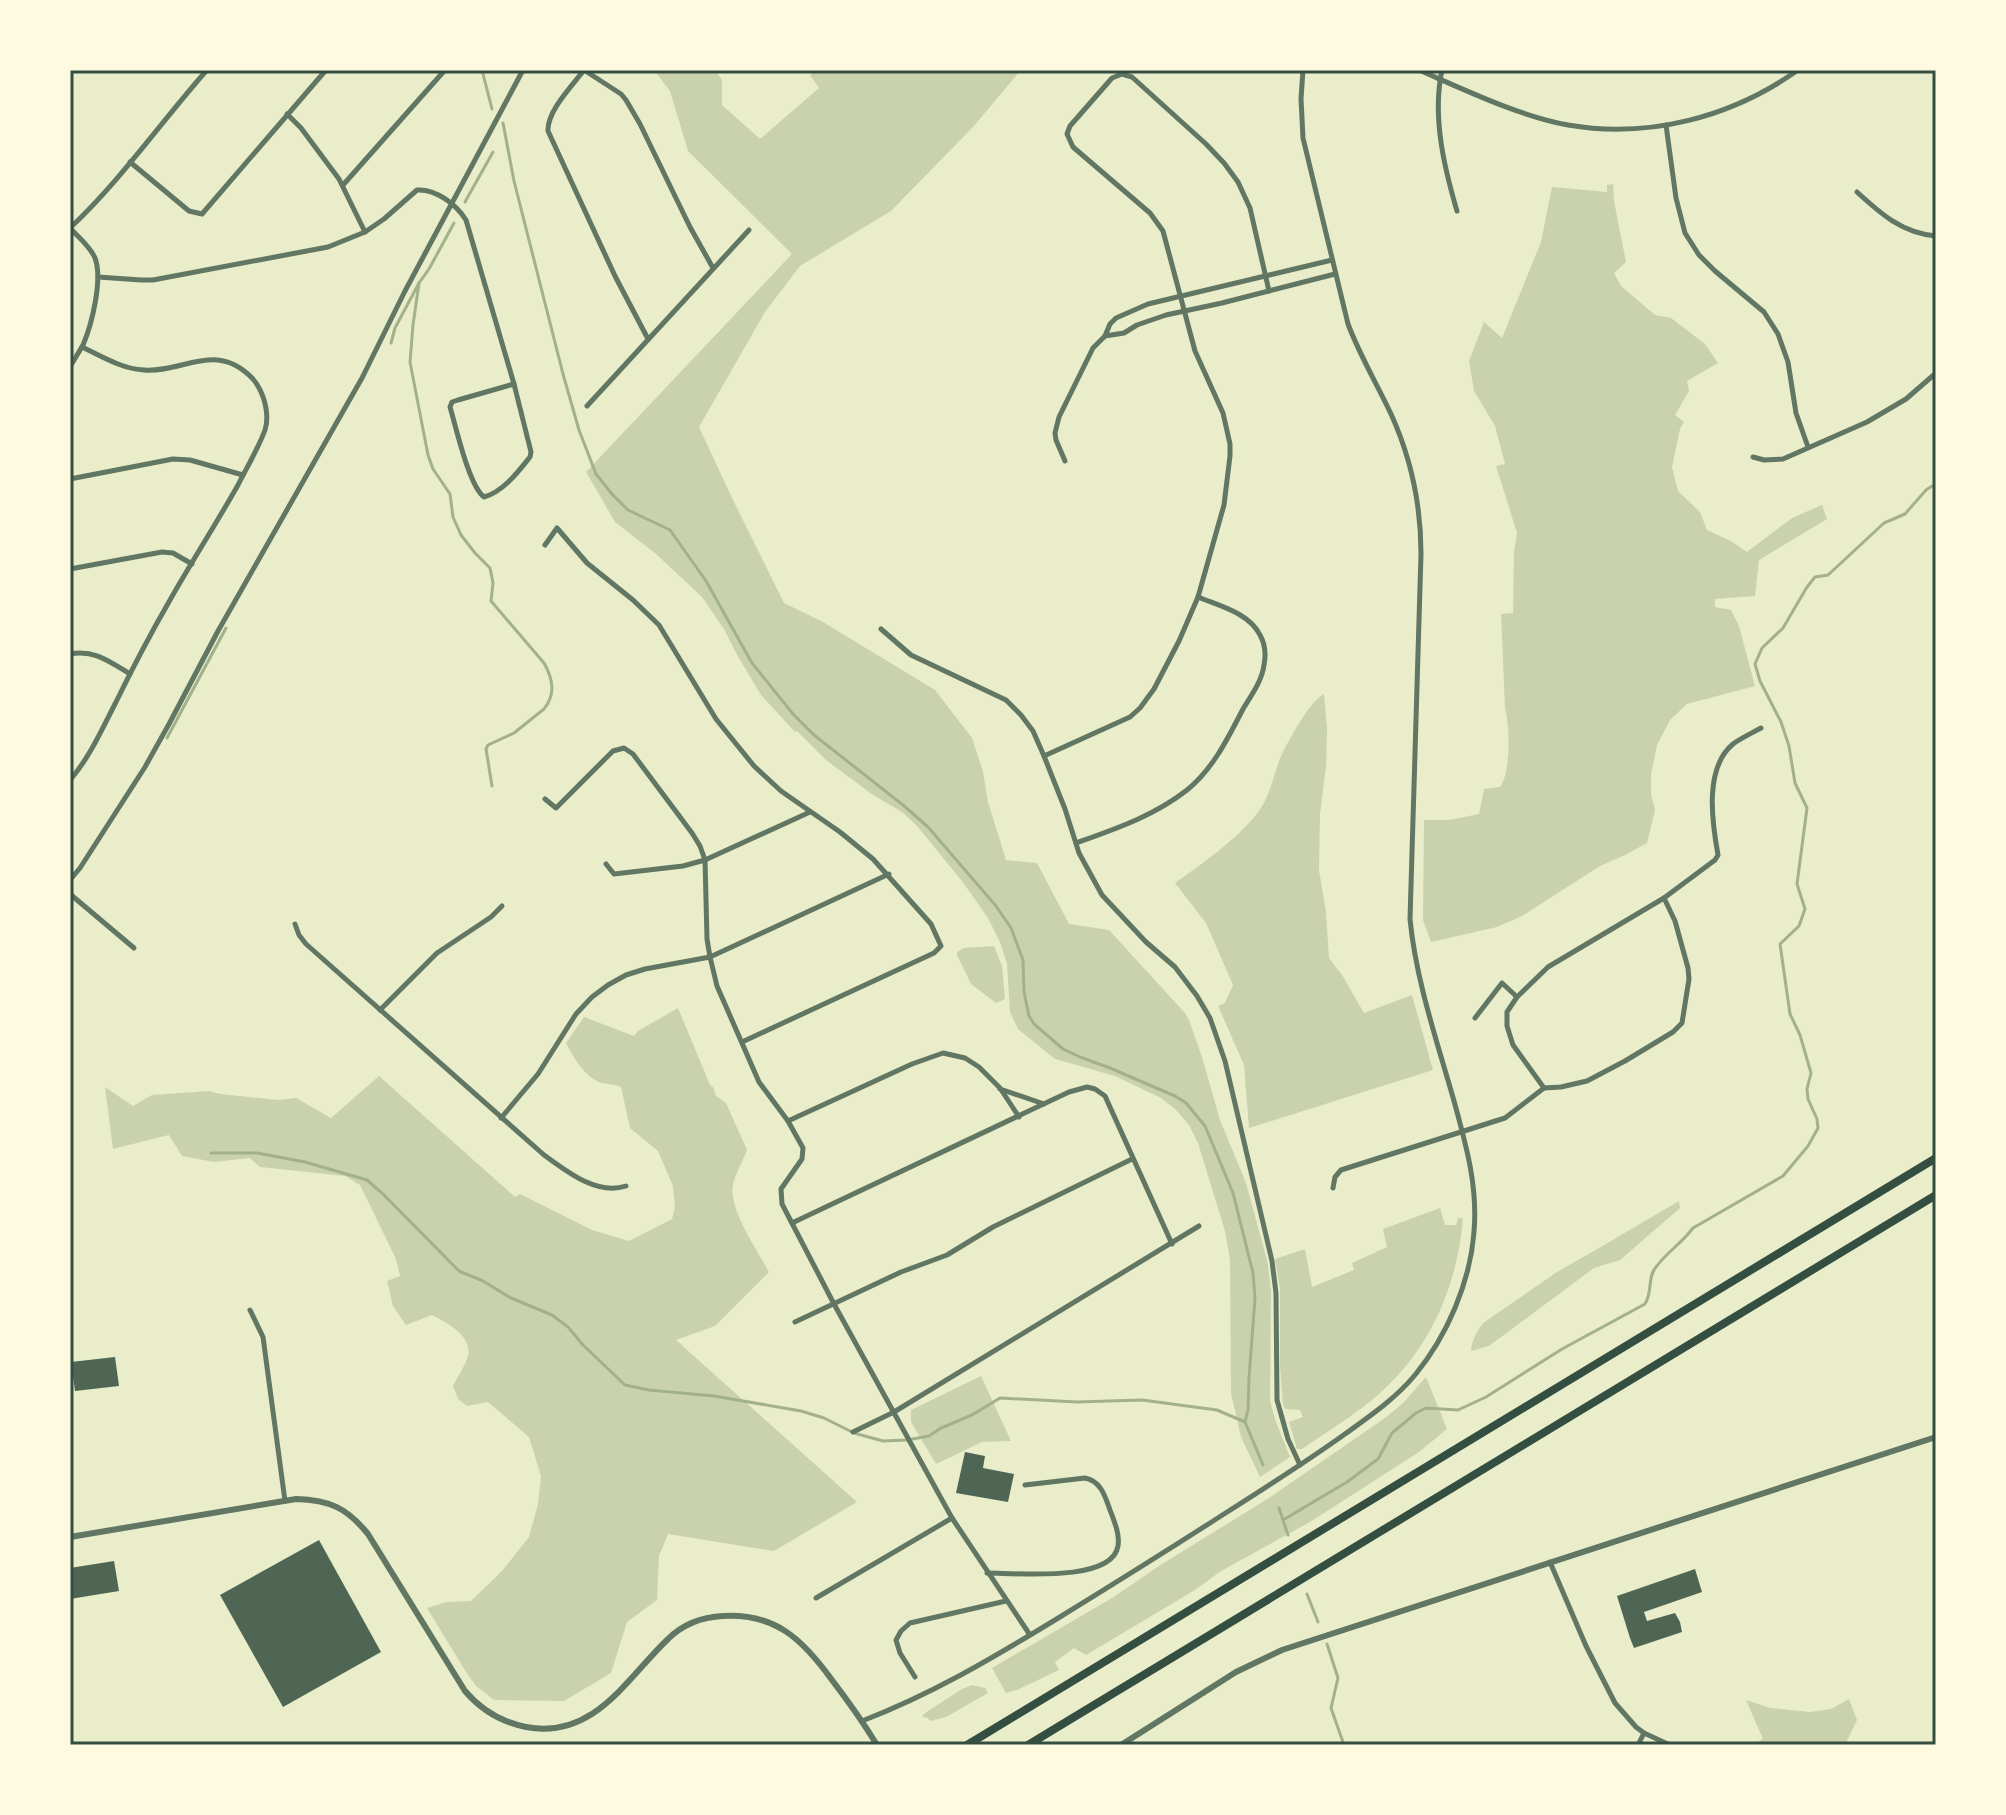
<svg xmlns="http://www.w3.org/2000/svg" width="2006" height="1815" viewBox="0 0 2006 1815" font-family="'Playfair Display',serif">
<rect width="100%" height="100%" fill="#e9edc9"/>
<!-- green -->
<g fill="#cad2ad">
<polygon points="654,70 715,70 722,80 722,105 760,139 819,88 810,75 815,70 1021,70 973,127 891,211 800,266 765,312 699,427 732,498 784,603 823,622 935,690 972,738 983,772 988,802 1006,860 1037,863 1069,924 1109,930 1185,1013 1189,1020 1202,1057 1220,1120 1246,1183 1268,1264 1271,1292 1270,1401 1276,1422 1290,1457 1260,1477 1241,1437 1231,1393 1230,1260 1225,1231 1198,1143 1189,1125 1176,1110 1161,1098 1115,1076 1055,1059 1018,1029 1010,1012 1007,964 1000,942 988,918 962,881 917,826 902,812 873,795 826,760 797,731 795,732 761,695 736,653 724,629 702,597 656,554 615,522 586,472 792,254 688,151 670,91"/>
<path d="M 1613,184 L 1614,201 L 1626,262 L 1614,273 L 1621,286 L 1655,315 L 1671,318 L 1705,344 L 1718,363 L 1687,381 L 1689,391 L 1675,415 L 1684,422 L 1680,429 L 1672,467 L 1678,491 L 1700,512 L 1707,530 L 1731,541 L 1747,552 L 1792,518 L 1822,505 L 1827,519 L 1759,560 L 1755,596 L 1715,599 L 1715,607 L 1731,610 L 1739,626 L 1755,686 L 1687,704 L 1670,720 L 1657,745 L 1651,775 L 1651,794 L 1655,810 L 1647,843 L 1625,855 L 1600,866 L 1522,916 L 1497,927 L 1431,942 L 1423,920 L 1424,820 L 1449,820 L 1479,814 L 1484,789 L 1500,787 C 1511,772 1510,726 1505,708 L 1501,614 L 1513,613 L 1514,552 L 1517,533 L 1496,466 L 1505,464 L 1495,426 L 1474,391 L 1469,361 L 1484,322 L 1502,338 L 1541,242 L 1552,187 L 1607,192 L 1607,185 Z"/>
<path d="M 1324,694 L 1327,729 L 1326,766 L 1320,814 L 1319,870 L 1326,912 L 1329,958 L 1342,975 L 1364,1013 L 1412,995 L 1433,1070 L 1249,1128 L 1244,1065 L 1218,1006 L 1225,1003 L 1233,985 L 1206,923 L 1175,883 C 1203,863 1239,838 1259,811 C 1271,794 1274,772 1282,754 C 1290,738 1310,701 1324,694 Z"/>
<polygon points="994,946 1002,966 1005,999 996,1003 971,984 957,955 957,952 964,948"/>
<path d="M 678,1008 L 710,1085 L 713,1087 L 716,1096 L 726,1103 L 747,1150 C 743,1161 735,1174 733,1185 C 728,1209 758,1251 769,1272 L 715,1326 L 676,1340 L 857,1502 L 774,1551 L 668,1534 L 659,1556 L 657,1600 L 627,1622 L 611,1673 L 564,1701 L 494,1700 L 476,1686 L 466,1672 L 427,1608 L 447,1602 L 471,1601 L 502,1571 L 529,1537 L 538,1504 L 541,1476 L 529,1437 L 488,1402 L 467,1406 L 458,1399 L 453,1386 C 458,1376 465,1366 468,1356 C 473,1336 446,1322 432,1315 L 406,1325 L 393,1306 L 387,1281 L 400,1276 L 396,1259 L 360,1185 L 345,1176 L 260,1167 L 250,1158 L 214,1162 L 182,1156 L 169,1135 L 113,1149 L 105,1087 L 133,1106 L 152,1095 L 209,1091 L 221,1094 L 278,1100 L 296,1098 L 331,1118 L 379,1076 L 515,1197 L 520,1194 L 592,1230 L 629,1241 L 672,1219 L 675,1207 L 673,1186 L 658,1151 L 630,1128 L 621,1087 C 615,1084 609,1085 602,1083 C 585,1078 574,1058 566,1043 L 584,1017 L 634,1036 L 638,1031 Z"/>
<path d="M 1679,1201 L 1680,1208 L 1620,1260 L 1594,1268 L 1489,1346 L 1471,1351 C 1472,1340 1478,1327 1486,1321 L 1557,1272 L 1599,1248 Z"/>
<path d="M 1440,1208 L 1445,1225 L 1456,1225 L 1458,1218 L 1463,1218 C 1457,1289 1428,1354 1372,1400 C 1350,1418 1325,1433 1302,1449 L 1297,1449 L 1289,1422 L 1303,1417 L 1300,1410 L 1285,1409 L 1283,1405 L 1280,1366 L 1280,1289 L 1275,1259 L 1305,1249 L 1312,1287 L 1354,1270 L 1352,1263 L 1387,1247 L 1383,1229 Z"/>
<polygon points="981,1376 1011,1441 982,1442 936,1464 911,1422 911,1410"/>
<polygon points="1426,1377 1447,1429 1419,1452 1310,1522 1221,1571 1195,1590 1086,1655 1074,1648 1055,1662 1059,1670 1017,1690 1006,1693 992,1668 1112,1598 1162,1564 1269,1498 1385,1418 1403,1403"/>
<polygon points="972,1685 985,1688 988,1693 946,1717 930,1721 928,1718 923,1717 923,1715 928,1711 962,1689"/>
<polygon points="1849,1699 1857,1720 1845,1745 1751,1745 1763,1739 1746,1700 1770,1708 1810,1712 1831,1709"/>
</g>
<g fill="none" stroke-linecap="round" stroke-linejoin="round">
<!-- stream -->
<g stroke="#a3b18a" stroke-width="3">
<polyline points="482,70 492,109"/>
<polyline points="503,123 514,181 563,374 579,430 596,474 612,494 628,510 670,530 706,581 752,663 793,714 814,735 903,805 928,827 996,906 1011,928 1023,960 1024,992 1029,1016 1034,1024 1063,1049 1080,1057 1110,1068 1175,1096 1186,1103 1205,1126 1233,1193 1253,1273 1255,1298 1249,1378 1248,1410 1245,1422 1263,1465"/>
<polyline points="465,202 493,152"/>
<path d="M 454,223 L 429,269 L 419,283 L 413,325 L 410,362 L 428,455 L 433,469 L 450,494 L 453,517 L 461,535 L 475,553 L 490,568 L 493,583 L 491,601 L 544,663 C 553,679 556,694 544,709 L 514,733 L 488,745 L 486,749 L 492,786"/>
<polyline points="391,343 395,328 419,283"/>
<polyline points="167,738 226,628"/>
<polyline points="211,1153 257,1153 305,1162 367,1180 383,1194 459,1271 483,1281 511,1298 552,1315 568,1327 583,1345 625,1385 649,1390 714,1396 801,1411 824,1418 854,1433 883,1441 907,1440 929,1436 941,1428 972,1415 1000,1398 1077,1402 1142,1400 1217,1410 1245,1422"/>
<polyline points="1279,1508 1288,1535"/>
<path d="M 1283,1520 L 1347,1482 L 1378,1459 L 1392,1433 L 1416,1413 L 1426,1408 L 1458,1410 L 1486,1397 L 1562,1349 L 1645,1304 C 1653,1291 1647,1278 1656,1267 C 1667,1252 1682,1243 1693,1228 L 1783,1176 L 1808,1146 L 1818,1128 L 1817,1119 L 1808,1099 L 1807,1089 L 1811,1073 L 1800,1035 L 1790,1014 L 1780,944 L 1799,926 L 1805,909 L 1797,884 L 1807,808 L 1795,783 L 1789,746 L 1781,722 L 1760,681 L 1755,664 L 1762,648 L 1783,628 L 1807,587 L 1815,577 L 1828,575 L 1884,523 L 1905,514 L 1926,490 L 1932,486 L 1936,487"/>
<polyline points="1307,1594 1318,1622"/>
<polyline points="1327,1644 1338,1678 1331,1708 1344,1745"/>
</g>
</g>
<!-- building -->
<g fill="#4f6655">
<polygon points="115,1357 119,1386 75,1391 71,1362"/>
<polygon points="965,1452 985,1456 983,1468 1014,1474 1008,1502 956,1493"/>
<polygon points="319,1540 381,1652 283,1707 220,1595"/>
<polygon points="114,1561 119,1591 70,1599 70,1568"/>
<polygon points="1695,1569 1702,1592 1644,1612 1647,1621 1675,1613 1680,1622 1682,1632 1634,1648 1630,1638 1617,1596"/>
</g>
<g fill="none" stroke-linecap="round" stroke-linejoin="round">
<!-- minor -->
<g stroke="#617663" stroke-width="5">
<path d="M 584,70 C 572,86 547,111 548,131 L 615,276 L 648,339"/>
<polyline points="584,70 621,94 626,100 640,124 690,227 713,268"/>
<path d="M 1419,70 C 1465,90 1519,116 1568,125 C 1649,139 1732,117 1798,70"/>
<path d="M 1442,70 C 1432,116 1444,167 1457,211"/>
<polyline points="287,114 301,128 339,179 365,232"/>
<polyline points="1666,125 1676,198 1685,233 1699,255 1715,271 1764,312 1778,334 1788,362 1796,413 1808,447"/>
<polyline points="130,162 189,211 202,214 326,70"/>
<polyline points="343,185 445,70"/>
<path d="M 1857,192 C 1881,214 1902,233 1936,236"/>
<path d="M 70,228 C 121,180 161,122 207,70"/>
<path d="M 70,228 C 78,237 90,246 95,258 C 103,279 92,324 83,345 C 79,352 74,360 70,367"/>
<path d="M 98,277 L 141,280 L 153,280 L 328,247 L 365,232 L 384,219 L 417,190 C 436,189 456,204 466,220 L 514,384"/>
<polyline points="1105,336 1124,333 1137,325 1166,315 1222,303 1335,274"/>
<path d="M 514,384 L 531,452 L 530,457 C 518,472 503,492 484,497 C 469,486 456,427 450,407 L 452,402 L 458,400 Z"/>
<polyline points="587,406 749,230"/>
<polyline points="1753,457 1764,460 1783,459 1867,422 1906,399 1936,373"/>
<polyline points="1065,461 1056,440 1055,433 1059,417 1093,348 1105,336 1110,324 1116,318 1148,304 1332,260"/>
<polyline points="70,479 173,459 190,460 243,475"/>
<polyline points="545,545 557,528 587,563 633,600 659,625 716,719 754,766 781,791 840,832 873,859 931,924 941,946 934,953 742,1042"/>
<polyline points="70,569 162,552 173,553 192,564"/>
<polyline points="881,629 911,655 1006,700 1021,715 1033,731 1044,756 1065,809 1079,853 1102,895 1146,942 1175,967 1197,996 1210,1018 1225,1061 1272,1261 1276,1293 1277,1400 1288,1439 1300,1465"/>
<path d="M 70,654 C 94,649 110,662 130,674"/>
<polyline points="1044,756 1130,717 1140,708 1154,689 1179,641 1198,597 1224,505 1230,456 1230,444 1223,413 1195,351 1163,231 1150,213 1073,147 1067,134 1070,126 1112,78 1122,74 1132,77 1206,144 1224,163 1238,182 1250,208 1269,291"/>
<path d="M 70,780 C 90,757 102,729 116,702 C 133,667 151,633 170,600 C 192,561 216,524 238,485 C 247,467 258,449 265,430 C 270,414 264,392 253,379 C 216,340 184,373 144,370 C 122,369 101,356 82,347"/>
<polyline points="545,799 556,808 613,751 624,748 633,754 692,833 700,846 705,860 707,939 710,957 717,986 759,1082 788,1121 803,1148 802,1159 781,1189 782,1204 834,1304 952,1518 1030,1635"/>
<path d="M 1076,843 C 1115,829 1154,816 1187,790 C 1213,769 1228,738 1243,709 C 1251,696 1262,681 1264,665 C 1266,655 1265,644 1260,635 C 1249,613 1220,606 1198,597"/>
<polyline points="606,864 614,874 683,866 705,860 810,812"/>
<polyline points="70,880 80,868 145,767 169,724 218,631 362,378 405,291 523,70"/>
<polyline points="70,894 134,948"/>
<path d="M 295,924 L 299,935 L 306,944 L 544,1155 C 566,1171 597,1196 626,1186"/>
<polyline points="380,1010 437,953 491,917 502,906"/>
<polyline points="1475,1018 1502,983 1517,997"/>
<polyline points="1544,1088 1513,1045 1507,1026 1507,1012 1517,997 1548,967 1664,898"/>
<polyline points="1000,1089 1044,1104"/>
<polyline points="501,1118 538,1074 576,1014 592,997 608,985 626,975 645,969 710,957 889,874"/>
<polyline points="788,1121 912,1064 943,1053 965,1058 979,1067 1000,1088 1019,1117"/>
<path d="M 1333,1188 L 1335,1177 L 1341,1170 L 1505,1118 L 1544,1088 L 1561,1087 L 1587,1081 L 1625,1061 L 1673,1032 L 1682,1023 L 1689,979 L 1688,968 L 1675,921 L 1664,898 L 1715,860 L 1718,855 C 1712,822 1704,768 1733,744 C 1741,738 1752,733 1761,728"/>
<polyline points="792,1223 1069,1092 1087,1087 1095,1089 1105,1096 1172,1244"/>
<polyline points="250,1310 263,1337 285,1501"/>
<polyline points="795,1322 901,1272 947,1255 993,1227 1132,1159"/>
<polyline points="853,1432 894,1412 1199,1226"/>
<polyline points="1550,1562 1586,1646 1615,1703 1636,1727 1644,1733 1670,1745"/>
<path d="M 987,1573 C 1015,1573 1112,1583 1118,1546 C 1120,1534 1114,1521 1110,1510 C 1105,1496 1101,1481 1085,1478 L 1025,1485"/>
<polyline points="816,1598 952,1518"/>
<polyline points="915,1677 900,1653 896,1640 901,1631 910,1623 1006,1601"/>
<path d="M 862,1721 C 932,1694 991,1659 1055,1620 C 1112,1585 1168,1550 1224,1514 C 1265,1488 1306,1462 1345,1434 C 1370,1416 1395,1399 1415,1375 C 1447,1336 1470,1283 1474,1232 C 1478,1186 1466,1145 1454,1101 C 1437,1041 1416,981 1410,919 L 1421,554 C 1421,506 1411,458 1391,414 C 1377,384 1360,356 1348,324 L 1303,138 L 1301,99 L 1303,70"/>
<polyline points="1638,1745 1644,1733"/>
</g>
<!-- tertiary -->
<g stroke="#617663" stroke-width="6">
<path d="M 70,1537 L 296,1499 C 330,1500 347,1508 368,1534 L 465,1691 C 482,1711 501,1722 526,1727 C 594,1740 627,1678 668,1639 C 683,1624 703,1617 723,1616 C 776,1613 803,1640 832,1680 C 848,1701 863,1722 877,1745"/>
<polyline points="1121,1745 1236,1672 1282,1650 1936,1437"/>
</g>
<!-- primary -->
<g stroke="#344e41" stroke-width="8">
<polyline points="967,1745 1936,1158"/>
<polyline points="1028,1745 1936,1195"/>
</g>
</g>
<!-- border -->
<rect width="2006" height="1815" fill="none" stroke="#fefae0" stroke-width="144"/>
<rect x="72" y="72" width="1862" height="1671" fill="none" stroke="#344e41" stroke-width="3"/>
</svg>
